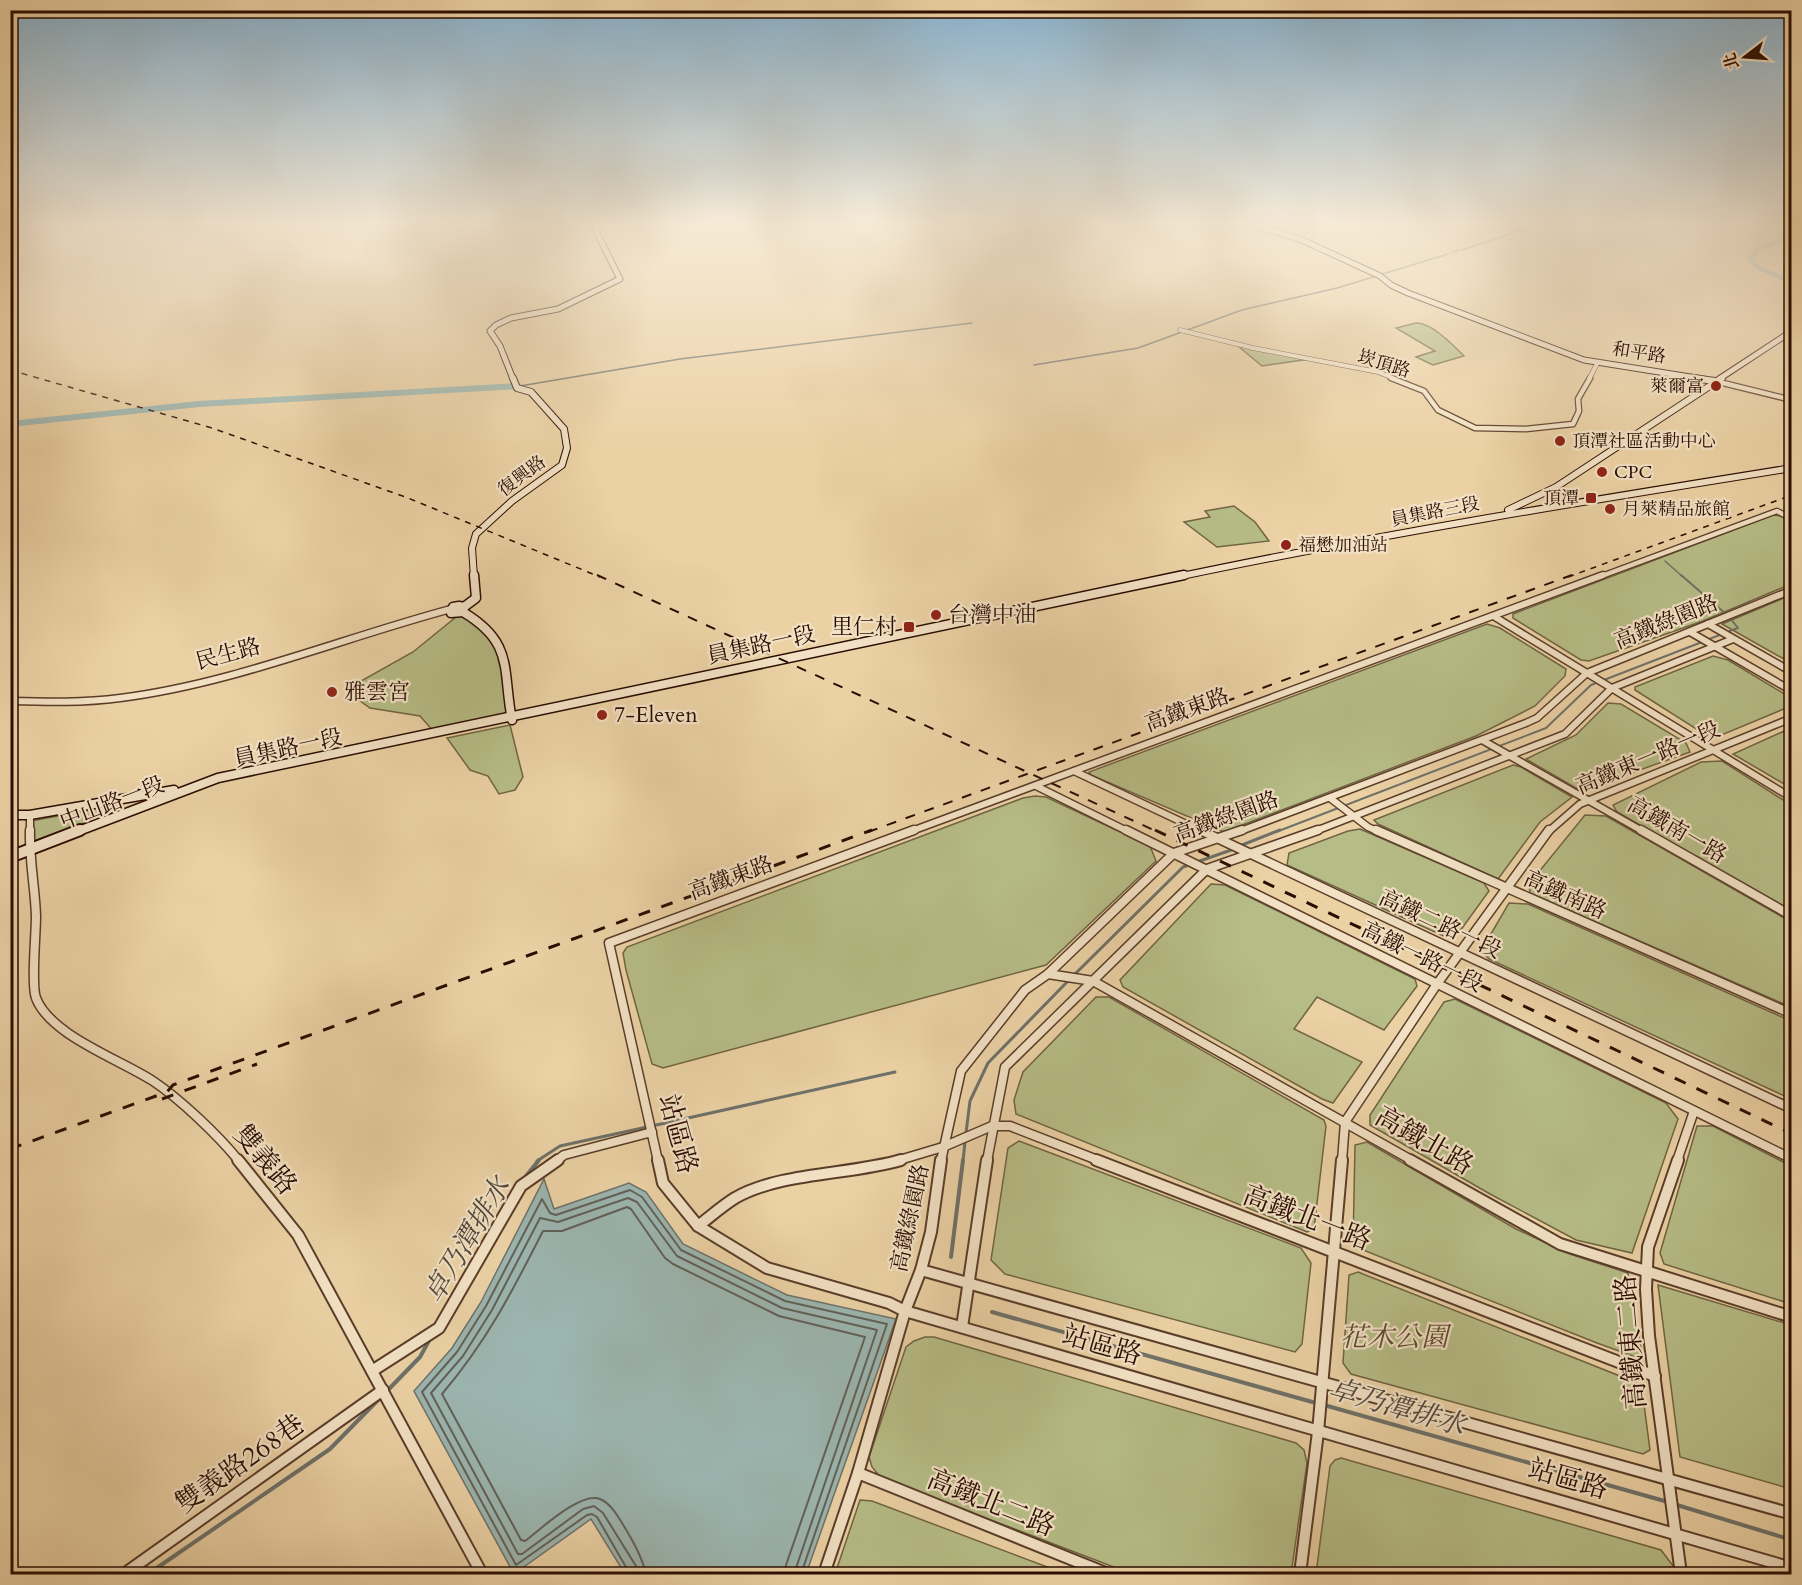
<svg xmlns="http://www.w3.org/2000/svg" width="1802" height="1585" viewBox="0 0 1802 1585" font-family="Cardo,'Noto Serif TC',serif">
<rect width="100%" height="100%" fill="#ebd1a4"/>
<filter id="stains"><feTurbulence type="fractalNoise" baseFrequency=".00333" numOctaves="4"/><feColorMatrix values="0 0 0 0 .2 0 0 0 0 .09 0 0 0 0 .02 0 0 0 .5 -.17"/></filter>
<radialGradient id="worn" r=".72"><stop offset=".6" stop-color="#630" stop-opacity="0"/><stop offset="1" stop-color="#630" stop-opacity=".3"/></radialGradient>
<!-- green -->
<g fill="#b6bc86" stroke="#706443" stroke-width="1.5">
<path d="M 1416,323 C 1431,322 1454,346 1464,356 L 1433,365 L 1416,357 L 1435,351 L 1396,328 Z"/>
<polygon points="1238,346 1310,359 1262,366"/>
<polygon points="1234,506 1255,522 1269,541 1217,547 1184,522 1210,517 1205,511"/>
<polygon points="1773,515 1782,516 1791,521 1791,584 1703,621 1589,661 1581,660 1513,618 1513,614"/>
<polygon points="1791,595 1791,663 1722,624"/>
<polygon points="461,613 498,641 511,717 434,732 420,716 370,708 345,690 413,652"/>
<polygon points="1487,624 1500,628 1566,669 1565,676 1535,706 1476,736 1224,832 1091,775 1089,772"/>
<polygon points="1713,656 1728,660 1791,698 1791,706 1712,739 1635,690 1635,687"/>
<polygon points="1608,703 1621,704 1686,743 1690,752 1581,791 1526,759 1576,735"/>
<polygon points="510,725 523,777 515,790 499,794 488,776 470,770 447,738"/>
<polygon points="1791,728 1791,788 1733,754"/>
<polygon points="1722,761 1791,805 1791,912 1617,812 1613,805 1701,762"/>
<polygon points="1513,765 1521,767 1572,797 1540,822 1498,879 1378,824 1374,820"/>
<polygon points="1035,796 1046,797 1150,846 1156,861 1046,965 663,1068 652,1064 626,970 623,953 627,947 1023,798"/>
<polygon points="122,804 124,809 31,842 31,821"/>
<polygon points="1585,815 1606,816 1791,922 1791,1007 1530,893 1529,884"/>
<polygon points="1360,829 1484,883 1489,891 1455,938 1446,937 1287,865 1289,853 1348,831"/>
<polygon points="1211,884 1225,885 1415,979 1417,986 1384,1030 1317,997 1294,1029 1362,1062 1333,1103 1322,1099 1123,987 1120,980"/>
<polygon points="1509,903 1528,904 1791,1021 1791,1099 1489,959 1481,951"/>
<polygon points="1096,997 1109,997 1324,1120 1326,1126 1314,1229 1307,1232 1016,1114 1014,1100 1023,1072"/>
<polygon points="1455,999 1666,1103 1678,1119 1632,1253 1576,1240 1490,1194 1370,1125 1370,1115 1444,1002"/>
<polygon points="1697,1126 1713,1126 1791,1166 1791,1304 1664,1264 1660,1253"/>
<polygon points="1019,1141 1301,1248 1311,1263 1302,1344 1295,1352 1005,1274 991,1260 1008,1148"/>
<polygon points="1367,1142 1516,1229 1570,1254 1628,1273 1642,1354 1638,1358 1597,1343 1353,1246 1355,1145"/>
<polygon points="1358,1272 1635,1382 1642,1389 1650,1450 1643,1454 1351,1374 1343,1363 1349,1275"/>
<polygon points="1658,1285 1791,1325 1791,1489 1680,1457"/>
<polygon points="925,1337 934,1337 1296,1443 1304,1450 1307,1463 1291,1574 1132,1574 881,1478 872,1467 869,1457 906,1347 914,1341"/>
<polygon points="1341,1458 1661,1550 1674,1567 1675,1574 1316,1574 1330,1466 1335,1460"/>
<polygon points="860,1500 872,1501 1066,1574 835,1574"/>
</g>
<!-- water -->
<polygon fill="#9bb5af" stroke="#6e7169" stroke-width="1.5" points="544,1179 554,1209 629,1183 646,1192 683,1244 787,1295 896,1319 806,1574 625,1574 591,1519 514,1574 414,1391 452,1348 481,1302"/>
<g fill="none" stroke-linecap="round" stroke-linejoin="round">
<!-- shore -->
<g stroke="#626058" stroke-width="2">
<polyline points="630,1574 597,1517 592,1514 587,1515 516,1565 422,1392 457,1352 486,1306 542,1199 550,1213 556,1215 630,1190 642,1197 681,1250 785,1301 887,1324 801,1574"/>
<polyline points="637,1574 636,1566 603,1513 594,1506 583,1509 522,1554 518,1554 431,1393 463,1356 492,1310 540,1218 558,1222 628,1198 637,1202 677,1256 782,1308 877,1330 794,1574"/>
<path d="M 646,1574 C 642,1556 632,1539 622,1523 C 617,1515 610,1503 600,1499 C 581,1491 541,1529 525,1541 L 521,1540 L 442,1394 C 487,1341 512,1292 543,1231 L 562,1231 L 627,1207 L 631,1209 L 665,1258 L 673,1264 L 779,1316 L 865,1337 L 786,1565 L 785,1574"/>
</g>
<!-- stream-far3 -->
<g stroke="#6e7169" stroke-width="1.5">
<polyline points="1462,250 1536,225"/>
<polyline points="1453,252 1459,250"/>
<polyline points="1034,365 1138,348 1242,310 1337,288 1448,254"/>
<polyline points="520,386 680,359 972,323"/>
<polyline points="1665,561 1683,577"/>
</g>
<!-- stream-far2 -->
<g stroke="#6e7169" stroke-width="2">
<polyline points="1681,575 1726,614"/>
<polyline points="1727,632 1738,628 1730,618"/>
<polyline points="1707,640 1722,634"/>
<polyline points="1276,832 1546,728 1591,685 1702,642"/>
</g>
<!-- stream-far1 -->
<g stroke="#6e7169" stroke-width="3">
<polyline points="1242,845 1280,830"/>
<polyline points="1197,862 1234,849"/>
<polyline points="1074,975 1183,867 1189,865"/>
<polyline points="652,1126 895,1072"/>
<polyline points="966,1133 970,1101 988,1063 1068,981"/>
<polyline points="537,1161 560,1146 647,1127"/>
<polyline points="963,1161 965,1142"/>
</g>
<!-- stream -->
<g stroke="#6e7169" stroke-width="4">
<polyline points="526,1176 539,1160"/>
<polyline points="951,1257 963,1160"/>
<polyline points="992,1312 1316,1403"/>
<polyline points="388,1390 420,1357 430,1339"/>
<polyline points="1324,1405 1668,1502"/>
<polyline points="1677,1505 1792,1540"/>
<polyline points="148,1574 330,1449 378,1400"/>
</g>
<!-- canal-far1 -->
<polyline stroke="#9bb5af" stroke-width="4.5" points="1792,235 1757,250 1750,259 1759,268 1792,282"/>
<!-- canal -->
<polyline stroke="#9bb5af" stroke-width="6" points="10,424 199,404 519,386"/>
<!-- street-far4 casing -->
<g stroke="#5a3d29" stroke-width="5">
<g id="street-far4">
<polyline points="1180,330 1253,348 1378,372 1395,379"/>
<polyline points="1589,379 1598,362"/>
</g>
</g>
<!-- street-far3 casing -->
<g stroke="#5a3d29" stroke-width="7">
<g id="street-far3">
<polyline points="1391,378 1424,391 1438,410 1475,428 1526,429 1573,424 1579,411 1578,399 1590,378"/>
<polyline points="1715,381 1792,400"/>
<polyline points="1599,577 1777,511 1792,519"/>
</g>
</g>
<!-- street-far2 casing -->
<g stroke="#5a3d29" stroke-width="9">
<g id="street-far2">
<polyline points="1495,617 1792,798"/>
<polyline points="1708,624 1792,672"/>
<polyline points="1690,632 1792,691"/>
<path d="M 10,701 C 47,702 83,703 120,698 C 232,684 342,638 451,609"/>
<polyline points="1482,740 1644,832"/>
<polyline points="1074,771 1203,832"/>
<polyline points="1036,786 1129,832"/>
<polyline points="1330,798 1368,827 1379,832"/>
<polyline points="30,832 30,815"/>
<polyline points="909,832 1603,575"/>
<polyline points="1238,832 1526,723 1537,718 1587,673 1792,590"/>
<polyline points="1313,832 1565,734 1612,688 1733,639"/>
<polyline points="1548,832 1580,804 1792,718"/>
</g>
</g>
<!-- street-far1 casing -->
<g stroke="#5a3d29" stroke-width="11">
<g id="street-far1">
<path d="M 30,830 C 29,859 35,887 36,916 C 36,934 31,985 36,998 C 50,1035 119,1059 153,1081 C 180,1099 218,1135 239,1161"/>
<polyline points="1126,830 1792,1159"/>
<polyline points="1200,830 1792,1109"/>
<polyline points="1376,830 1792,1014"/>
<polyline points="1641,830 1792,916"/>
<polyline points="1048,974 1093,981 1413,1161"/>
<polyline points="556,1161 564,1155 652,1132"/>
<polyline points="658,1161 609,943 914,830"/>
<polyline points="896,1161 943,1147 992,1126 1010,1126 1100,1161"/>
<polyline points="941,1161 961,1071 1025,990 1048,974 1174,853 1242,830"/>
<polyline points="987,1161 1005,1067 1207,869 1318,830"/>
<polyline points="1342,1161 1345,1122 1437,984 1549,830"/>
<polyline points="1677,1161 1694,1111"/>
</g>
</g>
<!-- street casing -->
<g stroke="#5a3d29" stroke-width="14">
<g id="street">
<polyline points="238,1160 298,1235 482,1574"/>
<polyline points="658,1160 663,1183 698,1226 767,1268 889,1303 905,1311 1792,1568"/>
<polyline points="1096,1160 1655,1376"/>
<polyline points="1410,1160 1560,1244 1792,1317"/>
<polyline points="1678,1160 1648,1247 1646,1289 1649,1336 1681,1574"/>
<path d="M 698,1226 C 710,1217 722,1206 735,1198 C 780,1172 851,1175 901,1160"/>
<polyline points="921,1270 1792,1514"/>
<polyline points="962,1327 987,1160"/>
<polyline points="372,1371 439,1328 521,1186 558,1160"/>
<polyline points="858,1473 1108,1574"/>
<polyline points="124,1574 383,1390"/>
<polyline points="824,1574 858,1473 905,1311 921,1270 931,1232 941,1160"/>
<polyline points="1300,1574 1318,1432 1342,1160"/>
</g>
</g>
<!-- secondary-far3 casing -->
<g stroke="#2a0c00" stroke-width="7">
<g id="secondary-far3">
<polyline points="1255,225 1300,239 1380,276 1391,285 1408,293 1584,360 1703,379"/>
<polyline points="513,379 500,346 490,331 496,325 511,318 558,309 620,279 598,235 596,225"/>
<polyline points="1719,379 1792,331"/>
</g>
</g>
<!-- secondary-far2 casing -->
<g stroke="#2a0c00" stroke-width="8">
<g id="secondary-far2">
<polyline points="1693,378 1715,381"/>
<polyline points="1508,510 1556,487 1722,378"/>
<polyline points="474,577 472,548 476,534 512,501 562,465 567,448 564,429 531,392 517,388 513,378"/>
<path d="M 1177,577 C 1381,534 1586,501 1792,468"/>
</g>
</g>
<!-- secondary-far1 casing -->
<g stroke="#2a0c00" stroke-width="11">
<g id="secondary-far1">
<polygon points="459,606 464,607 463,612 451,613 453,607"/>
<polyline points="464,607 476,598 474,575"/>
<path d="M 463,612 C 515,643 502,670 512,720"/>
<polyline points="10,815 30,815 174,790"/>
<polyline points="76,832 218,778 1184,575"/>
</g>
</g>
<!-- secondary casing -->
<g stroke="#2a0c00" stroke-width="14">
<polyline id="secondary" points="10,857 80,830"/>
</g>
<!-- street-far4 -->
<use href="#street-far4" stroke="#f2e1c4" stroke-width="4"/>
<!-- street-far3 -->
<use href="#street-far3" stroke="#f2e1c4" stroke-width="4.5"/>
<!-- street-far2 -->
<use href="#street-far2" stroke="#f2e1c4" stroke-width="6"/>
<!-- street-far1 -->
<use href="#street-far1" stroke="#f2e1c4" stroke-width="8"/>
<!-- street -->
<use href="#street" stroke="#f2e1c4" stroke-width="10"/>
<!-- secondary-far3 -->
<use href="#secondary-far3" stroke="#f2e1c4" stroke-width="5"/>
<!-- secondary-far2 -->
<use href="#secondary-far2" stroke="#f2e1c4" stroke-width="6"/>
<!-- secondary-far1 -->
<use href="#secondary-far1" stroke="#f2e1c4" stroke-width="8"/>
<!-- secondary -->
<use href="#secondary" stroke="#f2e1c4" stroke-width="10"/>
<!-- rail-far2 -->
<g stroke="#2a0c00" stroke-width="1.5" stroke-dasharray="6 6" stroke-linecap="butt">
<polyline points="10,370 212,428 408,498 600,577"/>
<polyline points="1568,577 1792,495"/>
</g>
<!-- rail-far1 -->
<g stroke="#2a0c00" stroke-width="2" stroke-dasharray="10 10" stroke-linecap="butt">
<polyline points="597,575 1158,832"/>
<polyline points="868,832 1572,575"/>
</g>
<!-- rail -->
<g stroke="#2a0c00" stroke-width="3" stroke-dasharray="12 12" stroke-linecap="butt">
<polyline points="1155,830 1792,1134"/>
<polyline points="162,1099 257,1064"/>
<polyline points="10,1149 167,1092 173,1085 872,830"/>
</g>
</g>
<!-- sky -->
<linearGradient id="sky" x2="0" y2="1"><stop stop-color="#89b4d1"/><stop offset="0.5" stop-color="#f6ead6"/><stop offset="1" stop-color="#f6ead6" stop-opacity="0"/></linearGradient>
<rect width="1802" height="447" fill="url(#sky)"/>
<!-- markers -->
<g fill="#8f2418" stroke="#f2e1c4" stroke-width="2">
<circle cx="1716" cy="386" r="6"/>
<circle cx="1560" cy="441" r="6"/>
<circle cx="1602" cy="472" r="6"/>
<rect x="1585" y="492" width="12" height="12" rx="3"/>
<circle cx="1610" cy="509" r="6"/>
<circle cx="1286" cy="545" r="6"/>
<circle cx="936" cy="615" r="6"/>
<rect x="903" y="621" width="12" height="12" rx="3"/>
<circle cx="332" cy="692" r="6"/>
<circle cx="602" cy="715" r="6"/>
</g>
<g text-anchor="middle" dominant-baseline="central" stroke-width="4.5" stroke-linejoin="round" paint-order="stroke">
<!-- far-street labels -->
<g font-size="18" fill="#2a0c00" stroke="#f2e1c4">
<text transform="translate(1639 353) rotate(9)">和平路</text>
<text transform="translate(1384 364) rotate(17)">崁頂路</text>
<text transform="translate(522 476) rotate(-37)">復興路</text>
<text transform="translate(1435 512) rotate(-11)">員集路三段</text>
</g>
<!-- far-poi labels -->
<g font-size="18" fill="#2a0c00" stroke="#f2e1c4" text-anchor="start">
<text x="1704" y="386" text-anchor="end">萊爾富</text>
<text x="1572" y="441">頂潭社區活動中心</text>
<text x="1614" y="472">CPC</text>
<text x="1579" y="498" text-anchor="end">頂潭</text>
<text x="1622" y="509">月萊精品旅館</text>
<text x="1298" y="545">福懋加油站</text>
</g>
<!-- poi labels -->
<g font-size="22" fill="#2a0c00" stroke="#f2e1c4" text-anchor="start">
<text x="948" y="615">台灣中油</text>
<text x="897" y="627" text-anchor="end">里仁村</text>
<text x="344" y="692">雅雲宮</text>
<text x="614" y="715">7-Eleven</text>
</g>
<!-- street labels -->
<g font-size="22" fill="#2a0c00" stroke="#f2e1c4">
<text transform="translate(1666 622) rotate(-22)">高鐵綠園路</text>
<text transform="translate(761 645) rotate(-12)">員集路一段</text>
<text transform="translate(228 654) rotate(-15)">民生路</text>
<text transform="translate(1187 710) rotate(-20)">高鐵東路</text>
<text transform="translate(288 748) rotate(-12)">員集路一段</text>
<text transform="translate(1648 758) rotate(-23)">高鐵東一路一段</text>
<text transform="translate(112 803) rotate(-21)">中山路一段</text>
<text transform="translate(1226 817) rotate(-20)">高鐵綠園路</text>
<text transform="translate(1677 830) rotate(30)">高鐵南一路</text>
<text transform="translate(731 878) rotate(-20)">高鐵東路</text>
<text transform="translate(1565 895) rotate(24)">高鐵南路</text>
<text transform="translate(1440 924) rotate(25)">高鐵二路一段</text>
<text transform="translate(1422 957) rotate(26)">高鐵一路一段</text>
<text transform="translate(910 1218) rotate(-78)">高鐵綠園路</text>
</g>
<!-- near-street labels -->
<g font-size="27" fill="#2a0c00" stroke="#f2e1c4">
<text transform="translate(678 1134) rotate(75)">站區路</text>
<text transform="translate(1424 1141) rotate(30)">高鐵北路</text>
<text transform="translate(265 1160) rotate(50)">雙義路</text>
<text transform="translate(1307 1218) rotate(21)">高鐵北一路</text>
<text transform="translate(1631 1342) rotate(-95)">高鐵東二路</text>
<text transform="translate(1102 1345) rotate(16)">站區路</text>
<text transform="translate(240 1464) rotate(-35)">雙義路268巷</text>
<text transform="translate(1568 1479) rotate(16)">站區路</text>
<text transform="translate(991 1503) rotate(22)">高鐵北二路</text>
</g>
<!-- near-park labels -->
<g font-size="27" font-style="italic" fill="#5b4a2f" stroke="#f2e1c4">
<text x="1394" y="1337">花木公園</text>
</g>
<!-- near-water labels -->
<g font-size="28" font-style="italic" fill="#52473d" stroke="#f2e1c4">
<text transform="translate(467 1240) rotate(-59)">卓乃潭排水</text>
<text transform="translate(1397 1407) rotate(16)">卓乃潭排水</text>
</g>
</g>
<!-- margin -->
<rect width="1802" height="1585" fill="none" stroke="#ebd1a4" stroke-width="36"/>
<rect x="12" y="12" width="1778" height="1561" fill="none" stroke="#2a0c00" stroke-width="3"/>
<rect x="18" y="18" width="1766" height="1549" fill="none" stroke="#2a0c00" stroke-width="1.5"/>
<!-- north arrow -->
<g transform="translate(1745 57) rotate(253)" stroke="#f2e1c4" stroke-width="4.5" paint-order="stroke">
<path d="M0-4.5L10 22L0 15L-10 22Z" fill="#2a0c00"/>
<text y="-9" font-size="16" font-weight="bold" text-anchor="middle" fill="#2a0c00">北</text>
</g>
<rect width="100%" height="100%" filter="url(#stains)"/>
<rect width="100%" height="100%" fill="url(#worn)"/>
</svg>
